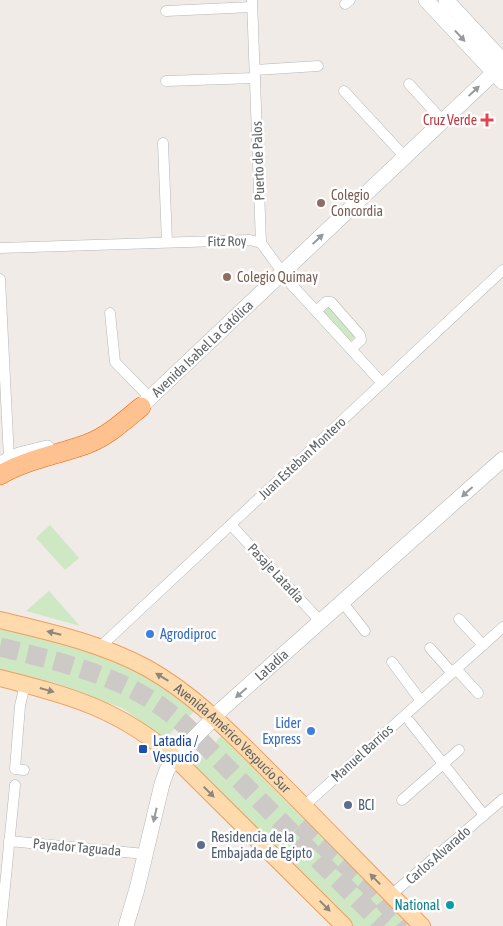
<svg xmlns="http://www.w3.org/2000/svg" width="503" height="926" viewBox="0 0 503 926" font-family="'Asap Condensed',sans-serif">
<rect width="100%" height="100%" fill="#f0ebe6"/>
<!-- green -->
<g fill="#cee8c3">
<polygon points="329,306 356,336 349,343 322,313"/>
<polygon points="50,525 79,558 65,570 36,538"/>
<polygon points="49,591 80,626 26,611"/>
<path d="M 0,627 C 42,638 89,646 128,666 C 152,679 173,695 195,711 L 165,738 L 122,708 L 76,691 L 0,672 Z"/>
<polygon points="221,736 407,920 413,926 353,926 194,767"/>
</g>
<g fill="none" stroke-linecap="round" stroke-linejoin="round">
<!-- highway-tunnel -->
<g stroke="#ccc9c6" stroke-width="19" stroke-dasharray="19 9" stroke-linecap="butt">
<path d="M 0,647 C 72,665 136,678 191,731 L 384,926"/>
<polyline points="300,825 374,890 405,926"/>
</g>
<!-- street casing -->
<g stroke="#b2b6b9" stroke-width="11">
<g id="street">
<polyline points="252,0 261,243"/>
<polyline points="345,4 350,0"/>
<polyline points="166,11 252,7"/>
<polyline points="255,70 318,66"/>
<polyline points="166,81 255,78"/>
<polyline points="409,84 443,121"/>
<polyline points="344,91 405,157"/>
<polyline points="163,143 167,242"/>
<polyline points="0,248 250,240 261,243 291,284 382,383"/>
<polyline points="0,279 9,459"/>
<polyline points="316,311 326,302 331,302 360,335 361,340 351,349"/>
<polyline points="110,313 115,362 150,398"/>
<polyline points="231,525 321,622"/>
<polyline points="343,603 365,631"/>
<polyline points="459,619 483,645"/>
<polyline points="100,647 503,270"/>
<polyline points="430,648 452,673"/>
<polyline points="392,662 421,701"/>
<polyline points="456,669 478,693"/>
<polyline points="410,722 484,815"/>
<polyline points="24,770 15,769 20,706 25,684"/>
<polyline points="402,800 459,750"/>
<polyline points="304,806 503,627"/>
<polyline points="9,841 145,854"/>
<polyline points="391,895 503,799"/>
<polyline points="1,926 15,785"/>
</g>
</g>
<!-- secondary casing -->
<g stroke="#b1b6b9" stroke-width="16">
<g id="secondary">
<polyline points="426,0 503,82"/>
<polyline points="446,0 503,61"/>
<path id="s1" d="M 134,413 L 503,64"/>
<polyline points="0,464 19,455 47,448"/>
<path id="s2" d="M 126,926 L 137,889 L 162,784 L 167,770 L 175,758 L 223,708 L 503,459"/>
</g>
</g>
<!-- primary casing -->
<g stroke="#f39d5c" stroke-width="18">
<g id="primary">
<path id="s3" d="M 0,620 C 50,632 101,643 147,668 C 197,696 236,738 276,778 C 325,827 373,877 422,926"/>
<path d="M 0,678 C 68,695 120,709 175,758 L 344,926"/>
</g>
</g>
<!-- highway casing -->
<g stroke="#f76100" stroke-width="20">
<path id="highway" d="M 0,475 C 28,459 57,455 87,444 C 108,436 124,421 141,407"/>
</g>
<!-- street -->
<use href="#street" stroke="#fff" stroke-width="10"/>
<!-- secondary -->
<use href="#secondary" stroke="#fff" stroke-width="15"/>
<!-- primary -->
<use href="#primary" stroke="#ffdaad" stroke-width="16"/>
<!-- highway -->
<use href="#highway" stroke="#fec290" stroke-width="19"/>
</g>
<!-- one-way arrows -->
<defs><path id="oneway-solid" d="M-6-.8H1V-3.2L6.5 0L1 3.2V.8H-6Z" transform="scale(1.25)"/></defs>
<g fill="#969a9c">
<use href="#oneway-solid" transform="translate(460 36) rotate(47)"/>
<use href="#oneway-solid" transform="translate(474 91) rotate(-43)"/>
<use href="#oneway-solid" transform="translate(318 239) rotate(-43)"/>
<use href="#oneway-solid" transform="translate(467 492) rotate(138)"/>
<use href="#oneway-solid" transform="translate(241 693) rotate(139)"/>
<use href="#oneway-solid" transform="translate(155 815) rotate(103)"/>
</g>
<g fill="#8e877c">
<use href="#oneway-solid" transform="translate(54 633) rotate(-166)"/>
<use href="#oneway-solid" transform="translate(162 677) rotate(-149)"/>
<use href="#oneway-solid" transform="translate(47 690) rotate(16)"/>
<use href="#oneway-solid" transform="translate(209 792) rotate(45)"/>
<use href="#oneway-solid" transform="translate(375 879) rotate(-134)"/>
<use href="#oneway-solid" transform="translate(325 906) rotate(45)"/>
</g>
<!-- markers -->
<path fill="#e0444e" stroke="#fff" stroke-width="2" d="M484.5 112.5h5v5h5v5h-5v5h-5v-5h-5v-5h5z"/>
<g fill="#8d6e63" stroke="#fff" stroke-width="2">
<circle cx="321" cy="203" r="5"/>
<circle cx="227" cy="277" r="5"/>
</g>
<g fill="#3f7fe0" stroke="#fff" stroke-width="2">
<circle cx="150" cy="634" r="5"/>
<circle cx="311" cy="731" r="5"/>
</g>
<rect fill="#1a4fb4" stroke="#fff" stroke-width="2" x="138" y="744" width="10" height="10" rx="2.5"/>
<g fill="#5c6f8a" stroke="#fff" stroke-width="2">
<circle cx="348" cy="805" r="5"/>
<circle cx="201" cy="845" r="5"/>
</g>
<circle fill="#0f9aa8" stroke="#fff" stroke-width="2" cx="450" cy="905" r="5"/>
<g text-anchor="middle" dominant-baseline="central" stroke-width="5" stroke-linejoin="round" paint-order="stroke">
<!-- health labels -->
<g font-size="14" fill="#be3a42" stroke="#fff" text-anchor="end">
<text x="477" y="120">Cruz Verde</text>
</g>
<!-- street labels -->
<g font-size="14" fill="#5e6467" stroke="#fff">
<text transform="translate(258 161) rotate(-92)">Puerto de Palos</text>
<text transform="translate(227 241) rotate(-1)">Fitz Roy</text>
<text stroke="none"><textPath href="#s1" startOffset="94">Avenida Isabel La Católica</textPath></text>
<text transform="translate(302 458) rotate(-43)">Juan Esteban Montero</text>
<text transform="translate(276 573) rotate(47)">Pasaje Latadía</text>
<text stroke="none"><textPath href="#s2" startOffset="310">Latadía</textPath></text>
<text stroke="none"><textPath href="#s3" startOffset="266">Avenida Américo Vespucio Sur</textPath></text>
<text transform="translate(362 753) rotate(-42)">Manuel Barrios</text>
<text transform="translate(77 847) rotate(5)">Payador Taguada</text>
<text transform="translate(438 855) rotate(-41)">Carlos Alvarado</text>
</g>
<!-- education labels -->
<g font-size="14" fill="#785e54" stroke="#fff" text-anchor="start">
<text x="331" y="195">Colegio<tspan x="331" dy="16">Concordia</tspan></text>
<text x="237" y="277">Colegio Quimay</text>
</g>
<!-- shop labels -->
<g font-size="14" fill="#366cbe" stroke="#fff" text-anchor="start">
<text x="160" y="634">Agrodiproc</text>
<text x="301" y="723" text-anchor="end">Lider<tspan x="301" dy="16">Express</tspan></text>
</g>
<!-- transit labels -->
<g font-size="14" fill="#164399" stroke="#fff" text-anchor="start">
<text x="153" y="741">Latadia /<tspan x="153" dy="16">Vespucio</tspan></text>
</g>
<!-- service labels -->
<g font-size="14" fill="#4e5e75" stroke="#fff" text-anchor="start">
<text x="358" y="805">BCI</text>
<text x="211" y="837">Residencia de la<tspan x="211" dy="16">Embajada de Egipto</tspan></text>
</g>
<!-- culture labels -->
<g font-size="14" fill="#0d838f" stroke="#fff" text-anchor="end">
<text x="440" y="905">National</text>
</g>
</g>
</svg>
